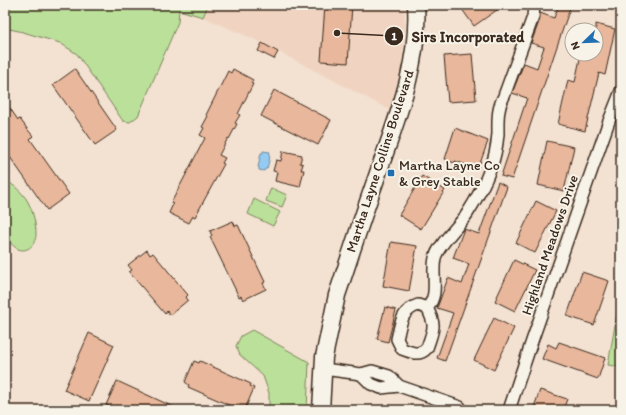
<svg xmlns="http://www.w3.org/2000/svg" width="626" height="415" viewBox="0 0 626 415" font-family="Itim,sans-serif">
<rect width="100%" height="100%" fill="#f3e1d1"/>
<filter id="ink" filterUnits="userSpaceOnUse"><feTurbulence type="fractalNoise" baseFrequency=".025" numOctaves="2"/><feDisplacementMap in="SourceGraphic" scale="8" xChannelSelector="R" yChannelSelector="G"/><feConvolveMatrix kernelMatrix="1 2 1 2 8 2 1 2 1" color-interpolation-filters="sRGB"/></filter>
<g filter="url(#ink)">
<!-- built -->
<polygon fill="#f0d4c1" points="208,5 404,5 405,23 402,64 390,110 262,43 203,17"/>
<!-- green -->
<g fill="#bbe09a" stroke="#7b855c">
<polygon points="5,5 208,5 203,17 179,10 178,22 138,116 130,122 123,121 77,54 60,43 23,32 5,28"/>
<path d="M 5,179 C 14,186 24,193 29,204 C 33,212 36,224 36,234 C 36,244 28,253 18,249 C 12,246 8,240 5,235 Z"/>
<polygon points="271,188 287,195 282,207 266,201"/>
<polygon points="254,199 280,212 273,226 248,214"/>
<polygon points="618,308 621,309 621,367 608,365"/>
<polygon points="252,330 309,362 307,410 269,410 269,393 263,376 240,355 236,346 241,336"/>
</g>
<!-- water -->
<polygon fill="#95cbf3" stroke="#718b9e" points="263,151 270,152 269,155 270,156 267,169 265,169 264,171 259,170 259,167 258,167 261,153 263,153"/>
<!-- building -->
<g fill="#e9b79b" stroke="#3b2a1e">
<polygon points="325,5 352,5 348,63 321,61"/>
<polygon points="459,5 504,5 474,26"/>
<polygon points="559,5 570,8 512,179 501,176 527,98 512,93 524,63 537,68 544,47 531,43 540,19 540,13 554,18"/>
<polygon points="596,24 615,29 605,75 599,73 585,131 558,124 568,80 575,82 581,54 596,54"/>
<polygon points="262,43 278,52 274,59 258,51"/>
<polygon points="472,54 476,100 448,102 444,56"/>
<polygon points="75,69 117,130 95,145 53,85"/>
<polygon points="233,69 253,80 251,83 253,84 238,114 240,115 235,123 237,124 229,139 228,138 219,155 225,158 222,163 224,164 195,217 193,216 189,223 169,213 173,204 171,203 205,138 200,135 204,128 202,127 208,116 206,115 228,71 231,73"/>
<polygon points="274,90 331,120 318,145 261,116"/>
<polygon points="5,101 18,120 20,119 28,130 33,136 30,139 69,194 47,210 5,150"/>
<polygon points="455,128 488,141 478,169 455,161 454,163 445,159"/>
<polygon points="547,141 574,147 564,191 538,185"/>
<polygon points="283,151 302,155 300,163 303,164 301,170 304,170 300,187 275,181 277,172 273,171 276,160 281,161"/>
<polygon points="422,176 445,190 421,229 399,215"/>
<polygon points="498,182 507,187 445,361 437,358 453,313 437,308 448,278 462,284 469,264 453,258 464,229 479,234"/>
<polygon points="536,201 556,211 535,253 516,243"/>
<polygon points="233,221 235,226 238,225 265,282 263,283 266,289 243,300 241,296 239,297 210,237 212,236 210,231"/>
<polygon points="391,242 417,246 409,291 383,286"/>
<polygon points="147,250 150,255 153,253 188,295 186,297 188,300 170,315 167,311 165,314 129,272 132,270 128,265"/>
<polygon points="514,260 535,270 515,311 495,301"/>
<polygon points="582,272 609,281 594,325 567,316"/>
<polygon points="385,307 396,310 388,342 377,339"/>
<polygon points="494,318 514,328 494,370 474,360"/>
<polygon points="89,333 114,345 89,401 64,390"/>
<polygon points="559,342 605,358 598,379 542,359 548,344 556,348"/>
<polygon points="194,361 199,363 200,361 251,384 250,386 254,388 245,409 239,407 238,409 188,387 189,385 185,382"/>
<polygon points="117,381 180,410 118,410 106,405"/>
<polygon points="540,390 567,399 563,410 533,410"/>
</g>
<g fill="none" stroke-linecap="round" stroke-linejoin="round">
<!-- street casing -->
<g stroke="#3b2a1e" stroke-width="14">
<g id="street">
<path d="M 418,305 L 427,308 C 437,327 433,329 427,348 C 419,357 411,352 402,349 L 397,339 C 401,323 401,311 418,305 Z"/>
<path d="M 427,308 C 440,294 431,275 435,258 C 438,245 459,226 467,214 C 476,200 485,183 491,167 C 495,157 497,145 498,134 C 498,120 497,109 504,96 L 533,17 L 534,5"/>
<polyline points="323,369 361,374 372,371 389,376 399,386"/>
<polyline points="361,374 371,384 381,388 399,386 460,407"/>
<polyline points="509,410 532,341 609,121 621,91"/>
</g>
</g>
<!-- secondary casing -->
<g stroke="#3b2a1e" stroke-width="19">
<path id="secondary" d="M 321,410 L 324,357 L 337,295 C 350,257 362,218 376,179 C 395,123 420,65 416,5"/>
</g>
<!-- street -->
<use href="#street" stroke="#f7f3e8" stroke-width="11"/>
<!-- secondary -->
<use href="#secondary" stroke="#f7f3e8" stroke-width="16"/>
</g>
</g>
<!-- markers -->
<rect fill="#1f6fb2" stroke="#f7f3e8" stroke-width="1.5" x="387" y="169" width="8" height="8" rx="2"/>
<g text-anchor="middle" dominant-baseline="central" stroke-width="4" stroke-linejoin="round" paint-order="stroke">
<!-- street labels -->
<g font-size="14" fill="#3b2a1e" stroke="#f7f3e8">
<text transform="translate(380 161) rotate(-72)">Martha Layne Collins Boulevard</text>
<text transform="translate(550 245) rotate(-71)">Highland Meadows Drive</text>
</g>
<!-- poi labels -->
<g font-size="14" fill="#3b2a1e" stroke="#f7f3e8" text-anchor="start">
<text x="399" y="165">Martha Layne Co<tspan x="399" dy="16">&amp; Grey Stable</tspan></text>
</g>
</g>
<!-- callouts -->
<path fill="none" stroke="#3b2a1e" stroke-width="1.5" d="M337 33L394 36"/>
<g fill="#3b2a1e" stroke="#f7f3e8" stroke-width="1.5">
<circle cx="337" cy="33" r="4"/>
<circle cx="394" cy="36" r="10"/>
</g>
<g font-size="12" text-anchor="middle" font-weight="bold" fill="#fff">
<text x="394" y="40">1</text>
</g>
<g font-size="15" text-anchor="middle" font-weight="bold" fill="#3b2a1e" stroke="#f7f3e8" stroke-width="4" stroke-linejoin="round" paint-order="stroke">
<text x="468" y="42">Sirs Incorporated</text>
</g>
<!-- margin -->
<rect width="626" height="415" fill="none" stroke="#f7f3e8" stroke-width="20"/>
<rect x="10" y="10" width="606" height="395" fill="none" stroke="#3b2a1e" stroke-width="1.5" filter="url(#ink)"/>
<!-- north arrow -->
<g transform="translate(584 42) rotate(247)"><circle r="19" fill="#f7f3e8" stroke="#aca397"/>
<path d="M0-3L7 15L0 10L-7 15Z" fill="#1f6fb2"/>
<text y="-6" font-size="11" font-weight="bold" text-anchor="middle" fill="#3b2a1e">N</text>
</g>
</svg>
